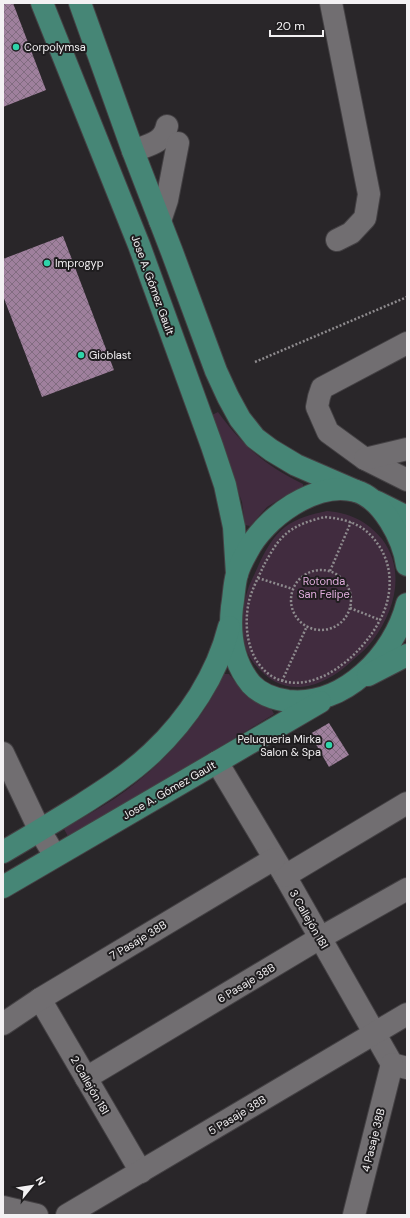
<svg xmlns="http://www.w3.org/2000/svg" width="410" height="1218" viewBox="0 0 410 1218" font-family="'DM Sans',sans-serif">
<defs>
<pattern id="building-cross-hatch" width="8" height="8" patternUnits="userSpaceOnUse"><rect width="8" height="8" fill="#9f809d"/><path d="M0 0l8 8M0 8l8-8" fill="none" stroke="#816c80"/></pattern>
</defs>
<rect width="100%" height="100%" fill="#292629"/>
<!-- park -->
<g fill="#412c3f">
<path d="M 218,412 C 244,447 264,465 303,484 L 303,488 L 285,496 L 267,507 L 250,526 L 245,525 L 242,502 L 210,416 Z"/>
<path d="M 327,511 C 350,513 367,521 382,539 C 406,571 395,610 373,640 C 368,647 361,653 354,659 C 323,689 283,702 253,662 C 238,642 241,609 249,586 C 252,579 256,571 259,564 C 265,551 273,536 285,527 C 297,518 312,514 327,511 Z"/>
<path d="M 223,674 L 229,674 C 242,691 251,702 272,710 L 274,714 L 70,840 L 64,829 C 81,819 98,809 114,799 C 150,775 182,743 206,707 C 213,697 218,685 223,674 Z"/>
</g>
<!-- building -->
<g fill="url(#building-cross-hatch)">
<polygon points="3,3 13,3 46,90 3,107"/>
<polygon points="63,236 114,370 42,397 3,296 3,259"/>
<polygon points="329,723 349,755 329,767 310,734"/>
</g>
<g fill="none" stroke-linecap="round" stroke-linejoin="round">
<!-- minor casing -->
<g stroke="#444144" stroke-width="24">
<g id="minor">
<polyline points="331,3 369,194 365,218 351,233 337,240"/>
<path d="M 133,151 C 148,145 164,143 167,126"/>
<polyline points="160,221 167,200 178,143"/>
<polyline points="407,343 322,388 319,397 317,407 328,432 365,459 407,480"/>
<polyline points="365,459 407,449"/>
<polyline points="3,753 40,831 55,856"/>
<polyline points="217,762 285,876 392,1064 407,1068"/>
<polyline points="285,876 407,803"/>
<polyline points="40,999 141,1172"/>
<polyline points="3,1024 40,999 274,859"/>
<polyline points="86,1078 320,938 407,889"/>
<polyline points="3,1207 37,1215"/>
<polyline points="67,1215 407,1014"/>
<polyline points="354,1215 392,1064"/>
</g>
</g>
<!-- major casing -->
<g stroke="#444144" stroke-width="24">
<g id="major">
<polyline points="42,3 139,245 212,446 225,485 234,527 237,574"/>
<polyline points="80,3 133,151 172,252 216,371 228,397 240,419 255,438 271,450 296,465 356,491"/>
<polyline points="377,502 407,517"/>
<path d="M 407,565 C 403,539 383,499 356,491 C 316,480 264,518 247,552 C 243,559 239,567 237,574 C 234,584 234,596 232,607 C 229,634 233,662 251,684 C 261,695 274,699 288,701 C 344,707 394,655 407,604"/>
<polyline points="368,675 407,655"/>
<path d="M 3,852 C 29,837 55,821 81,805 C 106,789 131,773 152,753 C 188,719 217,675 229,627"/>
<polyline points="3,887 320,702"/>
</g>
</g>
<!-- path -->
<g stroke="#8e8b8e" stroke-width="2.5" stroke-dasharray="2 2" stroke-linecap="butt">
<polyline points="255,362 407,297"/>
<path d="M 325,517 C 347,519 365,525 377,543 C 389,559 392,579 388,598 C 380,640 319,702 273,677 C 248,662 243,628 249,601 C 252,589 259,576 264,565 C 270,554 277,541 287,533 C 298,524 312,520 325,517 Z"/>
<circle cx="321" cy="600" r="30"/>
<polyline points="330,571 351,522"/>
<polyline points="258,578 293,589"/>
<polyline points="350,608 380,620"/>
<polyline points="282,681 307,626"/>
</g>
<!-- minor -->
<use href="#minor" stroke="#716e71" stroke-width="22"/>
<!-- major -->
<use href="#major" stroke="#468676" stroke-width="22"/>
</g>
<!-- markers -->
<g fill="#2fd4aa" stroke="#1f1d1f" stroke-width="1.5">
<circle cx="16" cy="47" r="4"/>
<circle cx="47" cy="263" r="4"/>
<circle cx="81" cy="355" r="4"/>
<circle cx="329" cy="745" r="4"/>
</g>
<g text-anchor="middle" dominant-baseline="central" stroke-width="4" stroke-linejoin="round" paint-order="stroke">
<!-- poi labels -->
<g font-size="11" fill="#f3f1f3" stroke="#1f1d1f" text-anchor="start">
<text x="24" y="47">Corpolymsa</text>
<text x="55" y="263">Improgyp</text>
<text x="89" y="355">Gioblast</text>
<text x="321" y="739" text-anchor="end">Peluqueria Mirka<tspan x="321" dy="13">Salon &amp; Spa</tspan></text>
</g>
<!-- street labels -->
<g font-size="11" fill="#f3f1f3" stroke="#1f1d1f">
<text transform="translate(153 285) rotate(70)">Jose A. Gómez Gault</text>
<text transform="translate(169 790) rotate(-30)">Jose A. Gómez Gault</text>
<text transform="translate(309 919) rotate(60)">3 Callejón 18I</text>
<text transform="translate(138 940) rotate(-31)">7 Pasaje 38B</text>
<text transform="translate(246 983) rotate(-31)">6 Pasaje 38B</text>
<text transform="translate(90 1085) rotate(60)">2 Callejón 18I</text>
<text transform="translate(237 1115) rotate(-31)">5 Pasaje 38B</text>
<text transform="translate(373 1140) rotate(-76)">4 Pasaje 38B</text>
</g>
<!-- park labels -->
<g font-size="11" fill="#dfacdc" stroke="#1f1d1f">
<text x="324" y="581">Rotonda<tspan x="324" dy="13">San Felipe</tspan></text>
</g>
</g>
<!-- border -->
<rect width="410" height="1218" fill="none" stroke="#f3f1f3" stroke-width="8"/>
<!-- north arrow -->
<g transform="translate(32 1186) rotate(60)" stroke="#1f1d1f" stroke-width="3" paint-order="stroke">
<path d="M0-3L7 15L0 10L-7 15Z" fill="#f3f1f3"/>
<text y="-6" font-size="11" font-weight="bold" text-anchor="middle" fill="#f3f1f3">N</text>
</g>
<!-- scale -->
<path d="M270 30v6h53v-6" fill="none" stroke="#f3f1f3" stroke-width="2"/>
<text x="276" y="30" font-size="12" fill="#f3f1f3" stroke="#1f1d1f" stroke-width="3" paint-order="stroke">20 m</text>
</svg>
